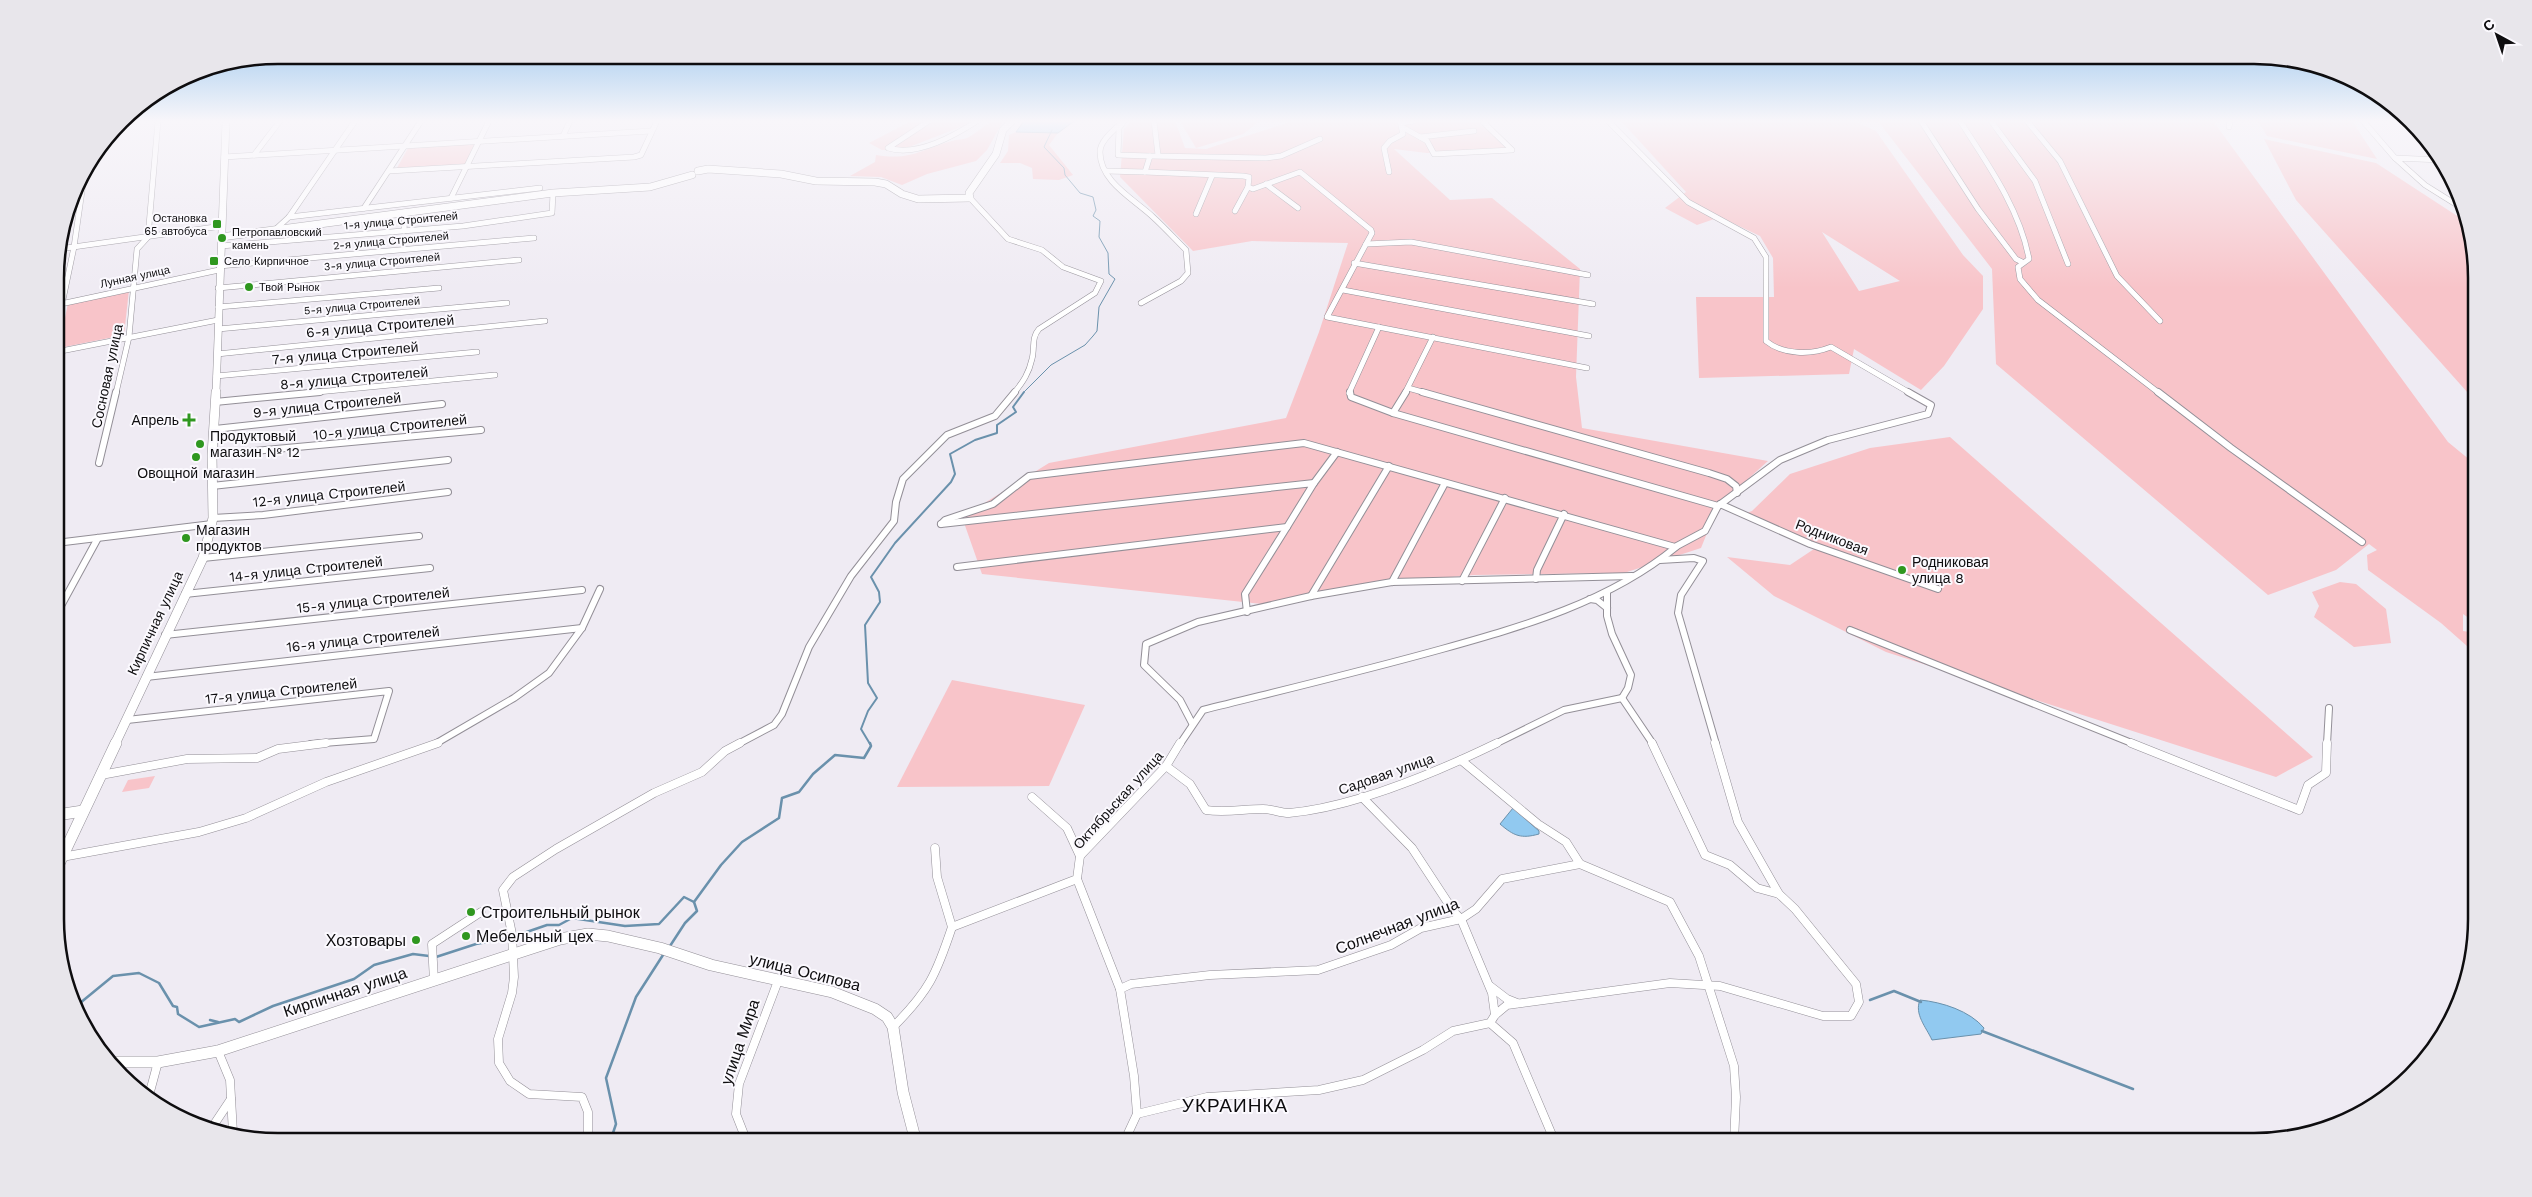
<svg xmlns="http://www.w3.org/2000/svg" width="2532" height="1197" viewBox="0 0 2532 1197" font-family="'Work Sans',sans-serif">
<rect width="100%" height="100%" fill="#efebf3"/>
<!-- green -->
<g fill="#f8c4c9" fill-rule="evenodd">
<polygon points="911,121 976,121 904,149 882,150 869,143"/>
<path d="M 994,121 L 1002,123 L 987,150 L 976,161 L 927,174 L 902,185 L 881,177 L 850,176 L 875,162 L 876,155 C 911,161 922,149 952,141 C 957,139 963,140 967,138 C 977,133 984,125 994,121 Z"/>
<polygon points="1132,121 1175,121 1185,148 1206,149 1293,121 1480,121 1508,149 1427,153 1394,149 1450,200 1492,198 1580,269 1576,377 1582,428 1768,461 1718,506 1701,548 1624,573 1474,575 1392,582 1262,604 982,574 962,517 1049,463 1286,418 1319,332 1348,243 1252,241 1193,251 1120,177 1124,129"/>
<polygon points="1180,121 1260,121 1243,134 1196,148"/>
<path d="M 1621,121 L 1854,121 L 1876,131 L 1963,255 L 1983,276 L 1983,309 L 1944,366 L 1921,390 L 1854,349 L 1849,374 L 1699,378 L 1696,297 L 1774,297 L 1773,258 L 1760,236 L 1720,217 L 1697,225 L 1665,208 L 1686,192 ZM 1822,232 L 1900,281 L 1859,291 Z"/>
<polygon points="1878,121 2213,121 2448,442 2476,465 2476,623 2463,614 2463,631 2476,633 2476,654 2441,623 2368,570 2367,555 2377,550 2369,544 2336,570 2268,595 1996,364 1992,269"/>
<polygon points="2258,121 2352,121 2377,159 2267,136"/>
<path d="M 2395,121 L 2410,121 C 2420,131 2430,141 2438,154 Z"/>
<polygon points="1016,132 1058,133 1049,145 1073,175 1059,180 1033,179 1032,168 1020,163 1000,163 1008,151 1009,135"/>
<polygon points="2264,139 2376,163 2468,223 2475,249 2476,402 2296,200"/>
<polygon points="475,144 466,164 397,168 408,148"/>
<polygon points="129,290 124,335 59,348 68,303"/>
<polygon points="1950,437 2313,757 2276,777 1886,652 1774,596 1727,557 1790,565 1817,547 1744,514 1752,511 1790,474 1870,448"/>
<polygon points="2340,582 2356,584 2386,609 2391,643 2354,647 2314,617 2319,606 2312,592"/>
<polygon points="952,680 1085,705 1049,786 897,787"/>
<polygon points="155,776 149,788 122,792 128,780"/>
</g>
<!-- water -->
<g fill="#91c9f0" stroke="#6a91ac">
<polygon points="1024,121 1074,121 1058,133 1016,132"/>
<path d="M 1513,808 L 1539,831 L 1539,834 C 1521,839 1514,836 1500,824 Z"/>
<path d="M 1920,1000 C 1942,1002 1970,1011 1984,1028 L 1981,1034 L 1932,1040 C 1926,1027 1914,1014 1920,1000 Z"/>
</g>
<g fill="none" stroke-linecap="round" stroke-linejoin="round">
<!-- stream-far2 -->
<g stroke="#6a91ac" stroke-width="1">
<polyline points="2402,121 2434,147"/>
<polyline points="1023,393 1051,365 1085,345 1093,336 1097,331 1099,307 1115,279 1109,274 1108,253 1099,237 1100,221 1093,216 1096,210 1093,197 1080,193 1065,175 1064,168 1044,147 1052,130"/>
</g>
<!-- stream-far1 -->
<polyline stroke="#6a91ac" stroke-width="2" points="870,744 861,729 868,711 877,698 868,683 865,625 880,602 879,592 871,577 895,543 951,482 955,474 950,454 975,440 997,433 997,425 1016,412 1013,407 1024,392"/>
<!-- stream -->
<g stroke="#6a91ac" stroke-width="2.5">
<polyline points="515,936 547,925 559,925 572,918 625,926 659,924 684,897 694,902"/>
<polyline points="670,946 685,923 697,911 694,902 721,865 742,842 779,818 782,798 799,792 813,774 835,755 864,758 871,746 870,743"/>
<polyline points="436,957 476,944 508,938"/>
<polyline points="1870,1000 1894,991 1921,1002"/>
<polyline points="74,1008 113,976 139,973 159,983 173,1006 177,1007 178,1014 199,1027 235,1019 239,1022 273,1006 354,979 374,965 413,954 429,956"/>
<polyline points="210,1020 218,1022"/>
<polyline points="1982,1031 2133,1089"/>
<polyline points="610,1142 616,1124 606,1078 636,997 663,955"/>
</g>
<!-- street-far2 casing -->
<g stroke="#938f97" stroke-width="6">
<g id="street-far2">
<path d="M 929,121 L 888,148 C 916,157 954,136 977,121"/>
<polyline points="1124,121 1119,128 1118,155 1150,156 1145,172 1243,176 1249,177 1248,187 1253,189 1300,172 1371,230 1372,233 1366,244"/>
<polyline points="1154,121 1158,155"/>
<path d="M 1608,121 L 1688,202 L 1754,238 L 1766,257 L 1766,341 C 1783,355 1811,355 1831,347 L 1910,393"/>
<polyline points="1921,121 1978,209 2016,259 2022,262"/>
<path d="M 1960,121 C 1987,163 2020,209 2029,259 L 2018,267 L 2020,279 L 2038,300 L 2159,393"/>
<polyline points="1991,121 2035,181 2068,264"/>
<polyline points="2027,121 2060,161 2117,276 2160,321"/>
<polyline points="2363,121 2395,158"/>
<polyline points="121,123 131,121"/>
<polyline points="1401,123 1413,121"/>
<path d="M 1120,124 C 1113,131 1100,141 1100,152 C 1100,182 1134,199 1153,217 C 1164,227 1175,239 1186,250 L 1188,273 L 1181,281 L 1141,303"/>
<polyline points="1402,127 1427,141 1434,154 1512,150 1482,121"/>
<polyline points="2229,127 2230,121"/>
<polyline points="563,136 570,121"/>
<polyline points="1420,137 1474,131"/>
<polyline points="254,155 280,121"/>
<polyline points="1150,156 1266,158 1281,156 1320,139"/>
<polyline points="224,157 651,131"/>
<polyline points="2441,160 2395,158 2425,185 2465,210"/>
<polyline points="389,171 634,157 641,155 657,121"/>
<polyline points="1106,171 1145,172"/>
<polyline points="1389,172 1384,148 1390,141 1403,134 1400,121"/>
<polyline points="1266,184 1298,208"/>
<polyline points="451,198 489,121"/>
<path d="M 970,198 L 1008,239 L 1042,250 L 1063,267 L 1101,281 L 1095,293 L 1039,329 C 1031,338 1035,348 1032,359 C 1029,373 1023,382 1014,393"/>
<polyline points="364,208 421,121"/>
<polyline points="1235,211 1248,187"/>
<polyline points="1196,214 1212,176"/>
<polyline points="289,217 540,188"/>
<polyline points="277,228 289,217 355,121"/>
<polyline points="404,231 405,212"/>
<polyline points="221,246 463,226 552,213 553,193"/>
<polyline points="59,249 222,226"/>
<polyline points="1354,263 1593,304"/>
<polyline points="219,266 534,238"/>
<polyline points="218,288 519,260"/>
<polyline points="1343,290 1589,336"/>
<polyline points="56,305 219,270"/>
<polyline points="218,307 439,288"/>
<polyline points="218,329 507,303"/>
<polyline points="56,333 74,247 85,170"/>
<polyline points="56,352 218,320"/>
<polyline points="217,354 545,321"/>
<polyline points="1587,368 1327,317 1366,244 1411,242 1588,275"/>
<polyline points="216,376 477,352"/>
<polyline points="1408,388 1426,393"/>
<polyline points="116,393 129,337 137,249 148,237 158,121"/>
<polyline points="307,393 495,375"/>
<polyline points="1349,393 1379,327"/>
<polyline points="1405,393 1433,337"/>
</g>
</g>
<!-- street-far1 casing -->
<g stroke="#938f97" stroke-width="8">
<g id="street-far1">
<polyline points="1422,392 1709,473 1727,479 1736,486 1737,493"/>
<polyline points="2158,392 2231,448 2362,542"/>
<polyline points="215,402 320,392"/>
<polyline points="1393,413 1406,392"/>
<polyline points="215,429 442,404"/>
<polyline points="212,455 481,430"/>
<polyline points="99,463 116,392"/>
<polyline points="1314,483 1337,452"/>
<polyline points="212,486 448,460"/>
<polyline points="1720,504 1810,544 1938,589"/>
<polyline points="1718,506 1780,460 1828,440 1928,414 1931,405 1908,392"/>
<polyline points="213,518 263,515 448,492"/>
<polyline points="941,524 945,520 993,504 1029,476 1304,443 1675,547 1705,531 1718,506 1393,413 1351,397 1350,392"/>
<polyline points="941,524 1314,483 1287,527 957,567"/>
<polyline points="56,543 212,524"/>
<polyline points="203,558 419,536"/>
<polyline points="1660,560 1694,558 1703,561 1681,595 1678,613 1716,744"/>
<polyline points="1536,579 1537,570 1564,514"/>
<polyline points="1462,581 1505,498"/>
<polyline points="1392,582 1445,483"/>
<polyline points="1607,592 1607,616 1612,634 1631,675 1628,688 1622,698"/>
<polyline points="185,594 430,568"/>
<polyline points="1311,596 1389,466"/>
<polyline points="1590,599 1597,600 1607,608"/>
<polyline points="1247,612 1245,594 1287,527"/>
<polyline points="56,615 98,538"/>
<polyline points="1850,630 2134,744"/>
<polyline points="165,635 582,590"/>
<polyline points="146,677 582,628"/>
<polyline points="1622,698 1653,744"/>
<polyline points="127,720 389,691 374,739 311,744"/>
<polyline points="1192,723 1180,700 1144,665 1146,644 1198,622 1311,596 1392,582 1632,576"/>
<polyline points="435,744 514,698 549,673 582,628 600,589"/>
<polyline points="738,744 774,725 782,714 809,647 851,576 894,521 896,502 903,479 947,435 995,416 1015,392"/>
<path d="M 1180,744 L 1203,710 C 1283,690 1363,671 1442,649 C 1524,626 1609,602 1676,547"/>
<polyline points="1495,744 1564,710 1622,698"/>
<polyline points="2327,744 2329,708"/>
</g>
</g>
<!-- street casing -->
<g stroke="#938f97" stroke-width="9">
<g id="street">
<polyline points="1715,743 1738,822 1779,894"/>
<polyline points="2131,743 2299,810 2308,785 2326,773 2327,743"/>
<polyline points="1461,760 1538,824 1566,842 1580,864 1670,902 1699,956 1734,1066 1736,1097 1734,1142"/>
<path d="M 1166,766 L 1190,784 L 1206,810 C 1225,813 1244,809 1263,809 C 1272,809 1280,813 1289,813 C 1356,807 1437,772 1497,743"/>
<polyline points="101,775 187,759 257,758 278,749 326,743"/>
<polyline points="1032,797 1067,828 1080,856"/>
<polyline points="1362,797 1412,848 1454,912 1461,919 1492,993 1495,1015"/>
<polyline points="935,848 937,877 952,927"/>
<polyline points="62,857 199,832 246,818 326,782 438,743"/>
<polyline points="1077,879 1120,989 1134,1076 1137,1114 1124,1142"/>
<polyline points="434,981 432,944 481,912"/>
<polyline points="1490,986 1507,999 1517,1003"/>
<polyline points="1120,989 1131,984 1210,975 1318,970 1391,945 1421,928 1461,919 1476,909 1502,879 1580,864"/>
<polyline points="1490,1023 1513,1043 1555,1142"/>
<path d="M 893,1027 C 929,991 936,975 952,927 L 1077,879 L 1080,856 L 1166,766 L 1180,743"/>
<polyline points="218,1051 230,1080 233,1133"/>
<polyline points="148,1099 158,1062"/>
<polyline points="1137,1114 1207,1097 1319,1090 1363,1080 1423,1050 1453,1031 1490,1023 1495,1015 1507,1005 1670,983 1720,986 1823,1016 1851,1016 1859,1002 1856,984 1795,909 1779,894 1757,888 1730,865 1705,855 1652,743"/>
<polyline points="211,1129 231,1099"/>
<polyline points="588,1142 588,1112 582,1097 529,1094 510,1081 499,1063 498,1039 512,993 514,977 512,934 503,890 513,877 556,849 654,793 702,772 725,751 740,743"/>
<polyline points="747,1142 736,1114 739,1084 778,981"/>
</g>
</g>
<!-- secondary-far2 casing -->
<g stroke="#938f97" stroke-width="8">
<g id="secondary-far2">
<polyline points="698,171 708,169 781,174 816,181 875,182 886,184 902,194 918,199 970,198 969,193 996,154 1003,130 1012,121"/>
<polyline points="221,237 553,193 650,187 692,175"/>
<polyline points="216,393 226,121"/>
</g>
</g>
<!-- secondary-far1 casing -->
<g stroke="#938f97" stroke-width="10">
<polyline id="secondary-far1" points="115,744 203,558 213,518 212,455 216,392"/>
</g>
<!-- secondary casing -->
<g stroke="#938f97" stroke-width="12">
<g id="secondary">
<polyline points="57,815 83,811"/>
<polyline points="57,868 116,743"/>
<polyline points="108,1062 158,1062 218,1051 560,939 588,934 608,936 660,948 711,965 832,992 875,1009 887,1017 893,1027 903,1092 916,1142"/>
</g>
</g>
<!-- street-far2 -->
<use href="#street-far2" stroke="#fff" stroke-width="5"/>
<!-- street-far1 -->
<use href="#street-far1" stroke="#fff" stroke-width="6"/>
<!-- street -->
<use href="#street" stroke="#fff" stroke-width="8"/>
<!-- secondary-far2 -->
<use href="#secondary-far2" stroke="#fff" stroke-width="7"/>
<!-- secondary-far1 -->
<use href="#secondary-far1" stroke="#fff" stroke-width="9"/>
<!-- secondary -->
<use href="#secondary" stroke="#fff" stroke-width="11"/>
</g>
<!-- sky -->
<linearGradient id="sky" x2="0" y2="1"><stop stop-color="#85bceb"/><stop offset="0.42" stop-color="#f8f6fa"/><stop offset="1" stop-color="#f8f6fa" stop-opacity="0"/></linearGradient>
<rect width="2532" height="288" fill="url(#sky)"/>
<!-- markers -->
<g fill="#2f971f" stroke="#fbf9fe" stroke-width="2">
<rect x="212" y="219" width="10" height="10" rx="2.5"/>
<circle cx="222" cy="238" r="5"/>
<rect x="209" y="256" width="10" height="10" rx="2.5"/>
<circle cx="249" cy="287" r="5"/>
<path d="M186.5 412.5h5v5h5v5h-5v5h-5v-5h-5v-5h5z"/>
<circle cx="200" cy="444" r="5"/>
<circle cx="196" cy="457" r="5"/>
<circle cx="186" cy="538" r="5"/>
<circle cx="1902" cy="570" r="5"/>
<circle cx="471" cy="912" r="5"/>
<circle cx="466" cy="936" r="5"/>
<circle cx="416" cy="940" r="5"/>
</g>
<g text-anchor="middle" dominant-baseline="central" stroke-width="4" stroke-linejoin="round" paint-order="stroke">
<!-- far-poi labels -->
<g font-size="11" fill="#0e0d0f" stroke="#fbf9fe" text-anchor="start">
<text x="207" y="218" text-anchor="end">Остановка<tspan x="207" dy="13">65 автобуса</tspan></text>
<text x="232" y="232">Петропавловский<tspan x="232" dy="13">камень</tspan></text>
<text x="224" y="261">Село Кирпичное</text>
<text x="259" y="287">Твой Рынок</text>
</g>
<!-- far-street labels -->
<g font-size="11" fill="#0e0d0f" stroke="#fbf9fe">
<text transform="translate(401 221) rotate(-5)">1-я улица Строителей</text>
<text transform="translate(391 241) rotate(-5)">2-я улица Строителей</text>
<text transform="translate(382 262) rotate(-5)">3-я улица Строителей</text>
<text transform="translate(135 277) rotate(-12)">Лунная улица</text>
<text transform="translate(362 306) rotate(-5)">5-я улица Строителей</text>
</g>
<!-- street labels -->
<g font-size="14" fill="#0e0d0f" stroke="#fbf9fe">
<text transform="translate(380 326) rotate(-5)">6-я улица Строителей</text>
<text transform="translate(345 353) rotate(-5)">7-я улица Строителей</text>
<text transform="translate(107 376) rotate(-78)">Сосновая улица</text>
<text transform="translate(354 378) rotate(-5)">8-я улица Строителей</text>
<text transform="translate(327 405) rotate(-6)">9-я улица Строителей</text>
<text transform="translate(390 427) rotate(-6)">10-я улица Строителей</text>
<text transform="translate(329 494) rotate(-6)">12-я улица Строителей</text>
<text transform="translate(1832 537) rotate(21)">Родниковая</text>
<text transform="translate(306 569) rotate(-6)">14-я улица Строителей</text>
<text transform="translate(373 600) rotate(-6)">15-я улица Строителей</text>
<text transform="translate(155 623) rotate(-65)">Кирпичная улица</text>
<text transform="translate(363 639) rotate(-6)">16-я улица Строителей</text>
<text transform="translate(281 691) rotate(-6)">17-я улица Строителей</text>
<text transform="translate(1386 774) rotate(-19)">Садовая улица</text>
<text transform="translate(1118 800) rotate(-48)">Октябрьская улица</text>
</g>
<!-- poi labels -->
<g font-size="14" fill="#0e0d0f" stroke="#fbf9fe" text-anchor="start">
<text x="179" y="420" text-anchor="end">Апрель</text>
<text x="210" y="436">Продуктовый<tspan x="210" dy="16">магазин № 12</tspan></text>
<text x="196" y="473" text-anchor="middle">Овощной магазин</text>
<text x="196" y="530">Магазин<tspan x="196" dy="16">продуктов</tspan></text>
<text x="1912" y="562">Родниковая<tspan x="1912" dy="16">улица 8</tspan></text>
</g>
<!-- near-poi labels -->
<g font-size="16" fill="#0e0d0f" stroke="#fbf9fe" text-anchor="start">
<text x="481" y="912">Строительный рынок</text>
<text x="476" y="936">Мебельный цех</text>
<text x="406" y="940" text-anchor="end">Хозтовары</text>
</g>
<!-- near-street labels -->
<g font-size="16" fill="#0e0d0f" stroke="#fbf9fe">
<text transform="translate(1397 926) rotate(-21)">Солнечная улица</text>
<text transform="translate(805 972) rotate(14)">улица Осипова</text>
<text transform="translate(345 992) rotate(-18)">Кирпичная улица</text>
<text transform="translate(740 1042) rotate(-71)">улица Мира</text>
</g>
<!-- near-quarter labels -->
<g font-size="19" letter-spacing="1" fill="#0e0d0f" stroke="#fbf9fe">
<text x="1235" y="1105">УКРАИНКА</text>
</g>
</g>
<!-- crop -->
<path d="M0 0H2532V1197H0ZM278 64H2254A214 214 0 0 1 2468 278V919A214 214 0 0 1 2254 1133H278A214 214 0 0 1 64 919V278A214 214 0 0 1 278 64Z" fill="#e8e6eb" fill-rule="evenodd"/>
<path fill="none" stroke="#0e0d0f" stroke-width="2.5" d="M278 64H2254A214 214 0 0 1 2468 278V919A214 214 0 0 1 2254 1133H278A214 214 0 0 1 64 919V278A214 214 0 0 1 278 64Z"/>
<!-- north arrow -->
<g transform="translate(2497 35) rotate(320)" stroke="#fbf9fe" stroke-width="4" paint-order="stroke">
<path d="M0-4L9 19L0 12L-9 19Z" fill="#0e0d0f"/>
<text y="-8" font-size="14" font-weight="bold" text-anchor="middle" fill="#0e0d0f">С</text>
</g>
</svg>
